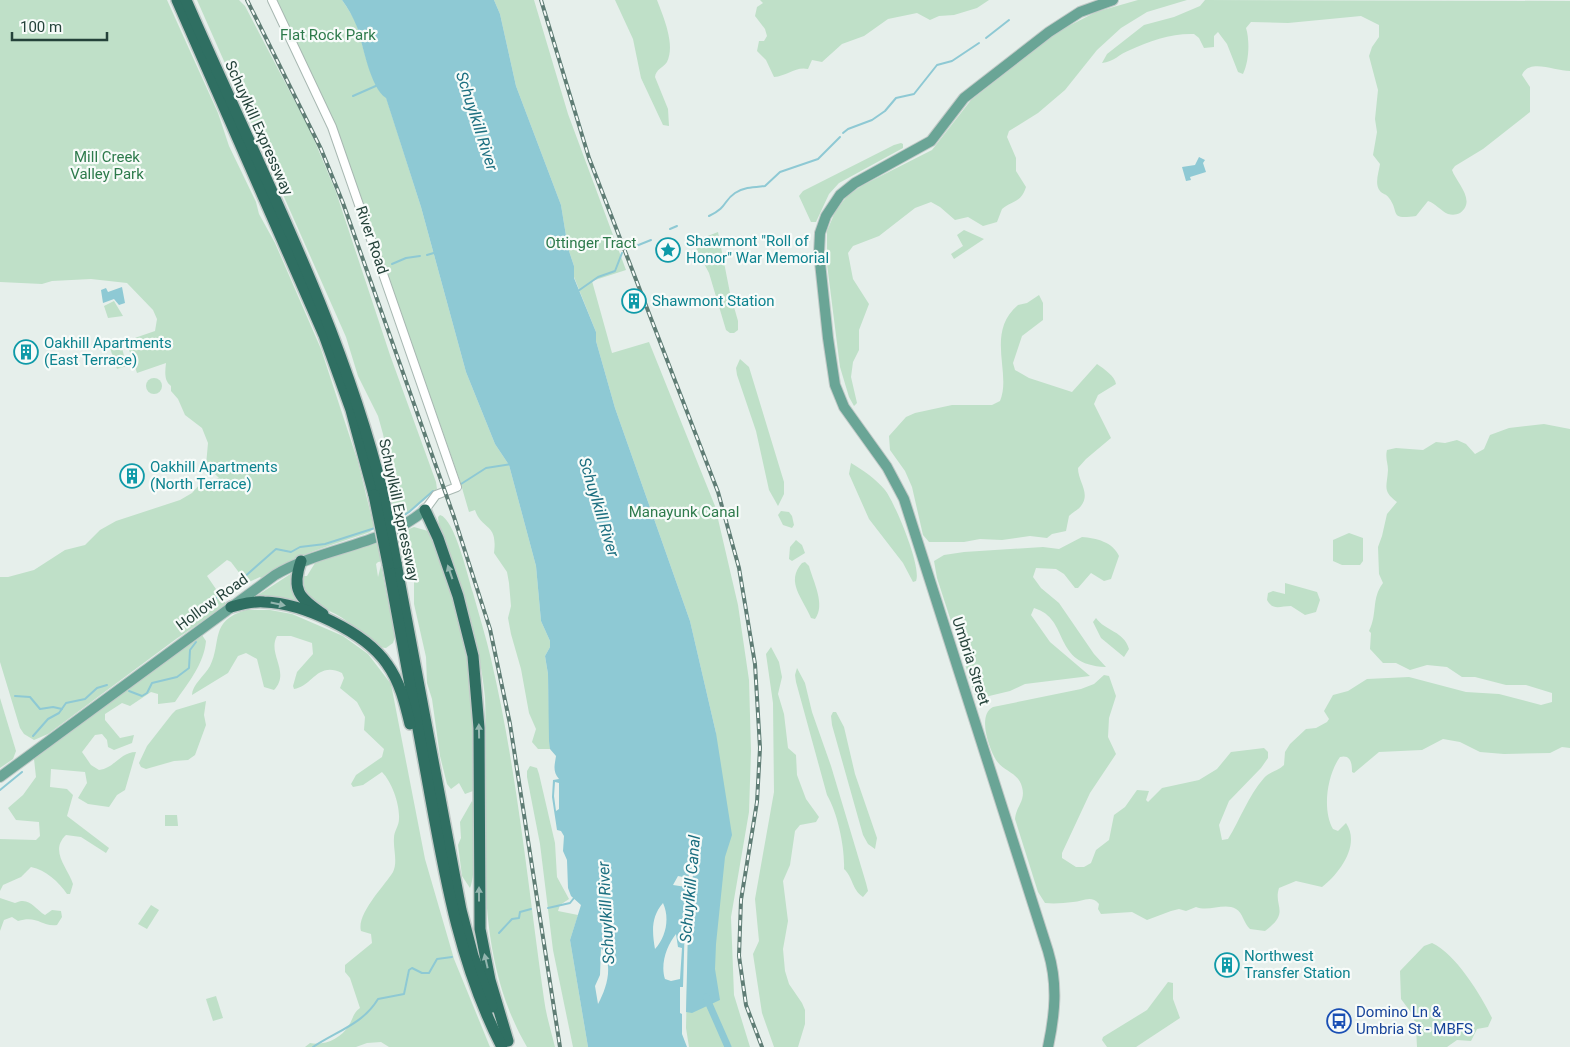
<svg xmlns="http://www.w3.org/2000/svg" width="1570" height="1047" viewBox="0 0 1570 1047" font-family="Roboto,sans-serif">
<rect width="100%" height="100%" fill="#e6efeb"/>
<!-- green -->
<g fill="#bfe0c8">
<path d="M 0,0 L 167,0 L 218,113 L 229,146 L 256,202 L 259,214 L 275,243 L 321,349 L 358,462 L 374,527 L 370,532 C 333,545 293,555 261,578 L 260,577 L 247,583 L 231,562 L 227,560 L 207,576 L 227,605 L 176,639 L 48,734 L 34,740 L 24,734 L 20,728 L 0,662 L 0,577 L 8,577 L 34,570 L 65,550 L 85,545 L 100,530 L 116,521 L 180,500 L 192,493 L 200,484 L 219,478 L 206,465 L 208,443 L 202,428 L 185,415 L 178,399 L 171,391 L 171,386 C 164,381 165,372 166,363 L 137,373 L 126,341 L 155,331 L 157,319 L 153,310 L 127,283 L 91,279 L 52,281 L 42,284 L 0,282 Z"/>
<polygon points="197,0 239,0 245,6 310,130 336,192 390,355 436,482 437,489 399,521 395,518 386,473 388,458 383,434 378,416 358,376 346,337"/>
<path d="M 277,0 L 342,0 C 347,7 352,15 356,23 C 362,40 371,89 386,97 L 421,207 L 466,372 L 495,444 L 509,465 L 536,566 L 541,621 L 550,641 L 550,647 L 545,656 L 548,674 L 550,749 L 538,749 L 532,742 L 536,729 L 529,713 L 521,669 L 511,634 L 508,618 L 511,606 L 509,583 L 507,572 L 494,553 C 498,522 482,531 475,510 L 469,512 L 460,481 L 340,139 Z"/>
<polygon points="494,0 534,0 568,114 626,270 592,281 612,353 649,342 715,506 738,605 749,680 751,751 749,812 731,917 734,995 750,1047 689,1047 686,1028 689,891 702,847 716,733 690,621 615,408 596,341 596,332 574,277 574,266 568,248 561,205 516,86 500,14"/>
<path d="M 615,0 L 657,0 C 663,16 676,45 667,62 C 663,68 656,69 655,77 L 668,109 L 669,126 L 663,125 L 641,78 L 633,39 Z"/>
<path d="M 760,0 L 989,0 L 977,8 L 954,15 L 939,16 L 930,20 L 917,13 L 888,19 L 864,36 L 842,44 L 822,62 L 812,60 L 808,69 C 796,66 787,76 774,77 L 766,60 L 757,51 L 759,41 L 764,41 L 767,36 L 765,29 L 755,16 L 757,7 L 763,3 Z"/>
<path d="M 1138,0 L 1187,0 L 1147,12 L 1121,28 L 1097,50 L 1065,90 L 1038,113 L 1009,131 L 1007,137 L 1016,158 L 1016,171 L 1026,187 C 1021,203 1013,200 1002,209 L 997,222 L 983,226 L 968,217 L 955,220 L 940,207 L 931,202 L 915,208 L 879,236 L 853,246 L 848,253 L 853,279 L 869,304 L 859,330 L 859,350 L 853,362 L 851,377 L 857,403 L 854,406 L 849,397 L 840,367 L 827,264 L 827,231 L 835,212 L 847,196 L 863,185 L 932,150 L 971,100 L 1059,31 L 1096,12 Z"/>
<path d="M 1205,0 L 1570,1 L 1570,71 C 1555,71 1529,58 1522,75 L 1530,87 L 1530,112 L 1483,149 L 1455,166 L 1452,170 C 1456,182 1477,201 1460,213 C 1456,215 1452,215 1448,214 C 1441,211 1435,203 1428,201 L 1416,216 C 1388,220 1400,212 1389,198 C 1387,194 1382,194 1380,191 C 1374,184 1379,172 1380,164 L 1373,155 L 1377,132 L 1375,119 L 1378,90 L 1369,56 L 1372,47 L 1379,37 L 1379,25 L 1361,16 L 1288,23 L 1251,22 L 1246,28 C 1250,41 1249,62 1243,74 L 1238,72 L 1227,44 L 1218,32 L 1214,36 L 1214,47 L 1204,48 L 1199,38 L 1194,34 C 1173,33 1149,41 1130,50 C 1119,54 1114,62 1102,63 L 1107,54 L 1144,25 L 1174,17 L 1200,6 Z"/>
<polygon points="901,143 903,144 903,148 839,183 829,194 816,222 811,222 799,196 803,191 894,145"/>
<polygon points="964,230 984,239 954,259 951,254 963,246 957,235"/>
<polygon points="718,232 730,293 738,321 738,330 734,333 730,333 726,330 709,273 695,246 695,241"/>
<path d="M 1039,295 L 1043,303 L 1043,320 L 1022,336 L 1013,363 L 1015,370 L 1029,378 L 1072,392 L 1097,364 C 1104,369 1115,376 1116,384 L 1098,395 L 1094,404 L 1111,438 L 1086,459 L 1078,468 C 1078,482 1091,493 1081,506 C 1078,510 1073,512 1069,516 L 1066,531 L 1052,534 L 1047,538 L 1030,536 L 1002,540 L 980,539 L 964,542 L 929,542 L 923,535 L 912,487 L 905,471 L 890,450 L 889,436 L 906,417 L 915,413 L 952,405 L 992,405 L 1000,401 C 1012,373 985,333 1018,305 L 1027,303 Z"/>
<polygon points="114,301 123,316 108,318 104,306"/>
<polygon points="121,345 127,366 117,369 110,348"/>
<polygon points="740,359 749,367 784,482 784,494 778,506 769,490 756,431 737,375 736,368"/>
<circle cx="154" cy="386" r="8"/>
<path d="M 1544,424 L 1570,429 L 1570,748 L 1562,747 L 1550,753 L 1504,754 L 1480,752 L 1460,742 L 1443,739 L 1422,750 L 1379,752 L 1354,773 L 1352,772 C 1352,764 1351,754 1340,757 C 1327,775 1322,810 1333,829 L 1338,831 L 1346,823 C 1361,845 1339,874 1322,887 L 1296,881 L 1279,888 C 1273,907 1291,912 1265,931 L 1250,929 C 1244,924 1243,913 1236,909 C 1225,902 1209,912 1196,907 L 1186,911 L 1179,909 L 1171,911 L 1147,920 L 1132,912 L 1101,914 L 1098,909 L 1099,904 C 1091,894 1082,902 1073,902 C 1064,903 1055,904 1045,903 L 1038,892 L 1015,819 C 1016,806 1026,801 1022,787 C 1019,773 1003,771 996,760 C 989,748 977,715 993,707 L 1081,689 L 1094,684 L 1104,675 L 1109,676 L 1116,696 L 1109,718 L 1108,737 L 1116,754 L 1090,793 L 1062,853 L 1062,858 L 1076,867 L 1084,867 L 1091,863 L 1096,850 L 1109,840 L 1114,815 L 1125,807 L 1137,790 L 1149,791 L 1146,800 L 1148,802 L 1162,788 L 1199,780 L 1217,769 L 1231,752 L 1264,748 L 1268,752 L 1268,758 L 1261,768 L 1229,801 L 1219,825 L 1222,840 L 1228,839 C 1240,820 1248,796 1264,778 C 1269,772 1278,771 1284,765 L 1285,752 L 1290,744 L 1306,729 L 1316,728 L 1327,722 L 1329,719 L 1324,711 L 1333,695 L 1348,691 L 1367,679 L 1409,677 L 1466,692 L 1499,694 L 1541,705 L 1552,702 L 1552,693 L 1526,685 L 1506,685 L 1475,677 L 1462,677 L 1447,667 L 1427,665 L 1410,670 L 1396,663 L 1383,663 L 1370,649 L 1371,633 L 1369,631 C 1378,613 1371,599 1383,583 L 1379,574 L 1378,547 L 1382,536 L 1387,514 L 1397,502 C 1382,491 1387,487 1388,470 C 1388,463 1385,458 1387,450 L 1396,448 L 1423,450 L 1436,442 L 1445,443 L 1457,440 L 1466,444 L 1475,454 L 1484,449 L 1490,435 L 1509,428 Z"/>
<path d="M 851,463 C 863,470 876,479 885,490 C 895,503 922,567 916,581 L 913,582 L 903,563 L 869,519 L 849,474 Z"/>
<polygon points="781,511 789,512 792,516 794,525 792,528 783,525 778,515"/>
<path d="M 440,515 C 455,519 468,578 473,593 C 479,615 486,637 491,659 C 517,770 528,886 544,999 C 546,1015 551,1031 555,1047 L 527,1047 C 476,960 485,856 485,758 C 485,738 486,717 485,697 C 479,635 459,583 439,526 L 438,517 Z"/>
<path d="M 414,527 L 428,531 C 465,596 482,716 473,791 L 465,794 L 459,783 L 451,789 L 447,784 L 440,756 L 432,699 L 427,683 L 426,657 L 414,604 L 414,581 L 411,563 L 404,558 L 378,562 L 376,564 L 378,577 L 381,565 L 395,637 L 393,643 L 386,648 C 373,647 358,630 348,622 C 333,609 298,603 304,576 L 307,576 L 315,563 L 375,543 Z"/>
<polygon points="1349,533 1363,538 1363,561 1360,565 1342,565 1333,561 1333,540"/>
<path d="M 1082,537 C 1096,538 1113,542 1119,556 L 1111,579 L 1104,581 L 1091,573 L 1078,588 L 1075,588 L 1064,574 L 1056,569 L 1036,568 L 1033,577 L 1041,588 L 1059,603 L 1094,654 L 1106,667 C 1051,665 1071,619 1034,608 L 1031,615 L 1050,642 L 1090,676 L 1025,684 L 1010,691 L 985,697 L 975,695 L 937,578 L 934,561 L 944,555 L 964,552 L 1043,547 L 1059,549 Z"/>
<polygon points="796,540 802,545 805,553 792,561 789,559 790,547"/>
<path d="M 805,562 L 809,566 C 813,581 826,605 815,619 L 811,618 C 803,598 785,582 802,563 Z"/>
<path d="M 292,573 C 290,588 294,598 306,608 L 255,597 Z"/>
<path d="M 1285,583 L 1317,592 L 1320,600 L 1316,612 L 1305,615 L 1291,606 C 1280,606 1273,611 1267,600 L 1268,593 L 1273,591 L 1285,594 Z"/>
<path d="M 246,610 L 270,610 L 292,614 L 343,636 L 368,654 L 391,684 L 425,859 L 454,959 L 490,1047 L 389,1047 L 381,1042 L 367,1043 L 356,1047 L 305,1047 L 310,1043 C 324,1046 341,1039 349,1025 C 353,1019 353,1013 360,1008 L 350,978 L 345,972 L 345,965 L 372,943 L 371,934 L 361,931 C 356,914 386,884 393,872 C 398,862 393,848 394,838 C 394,831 399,826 399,819 C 400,805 392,782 382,772 L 363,785 L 353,787 L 351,784 L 356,775 L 382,757 L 384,749 L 364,730 L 365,717 L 357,702 L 340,688 L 344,678 L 342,673 C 317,661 312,687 294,689 L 293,686 L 297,672 L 313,654 L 312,643 L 291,636 L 277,636 C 267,654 291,672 274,690 L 264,687 L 257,659 L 246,653 L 238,656 L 228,673 L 192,695 C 192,685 205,675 210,666 C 222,642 209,621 246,610 Z"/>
<path d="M 1096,618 C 1105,631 1124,631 1129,649 L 1124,657 L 1101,638 L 1093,622 Z"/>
<path d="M 202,635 L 206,641 C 204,664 188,683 175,702 L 158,704 L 158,694 L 151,692 L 130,706 L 122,703 L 105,714 L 105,720 L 120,738 L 134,735 L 132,743 L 114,750 L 108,747 L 107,740 L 102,734 L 95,735 L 82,752 L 91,765 L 99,770 C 115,768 120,752 136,752 L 125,790 L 117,795 L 109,807 L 88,804 L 78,798 L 87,783 L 85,772 L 51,769 L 50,787 L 67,789 L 73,795 L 67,816 L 109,848 L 106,853 L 81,837 L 66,835 C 49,851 68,868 73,884 L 70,894 L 67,894 C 59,882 46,870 31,867 L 21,877 L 3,885 L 0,891 L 0,839 L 36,840 L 40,836 L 39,822 L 16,820 L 8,808 L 23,795 L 36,777 L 34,759 Z"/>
<polygon points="771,647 779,662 782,677 778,694 784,714 788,748 796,755 797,775 806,799 819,817 816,822 800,825 795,831 790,865 783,881 788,921 783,949 785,971 789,984 802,1003 805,1010 805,1024 798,1047 774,1047 762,1013 753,954 759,941 755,899 774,792 773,703 766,654"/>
<path d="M 797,668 L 805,683 L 812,712 L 831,766 L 866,883 L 868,891 L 863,897 C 852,890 853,877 844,869 C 845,848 838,814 827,795 L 796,682 L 795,675 Z"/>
<polygon points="0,698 16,751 13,759 0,768"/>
<polygon points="206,701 204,715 206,725 195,755 188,760 174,761 146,769 141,767 139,763 147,746 172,714 176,710"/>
<polygon points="833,712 836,712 844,727 855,774 877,838 875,849 868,844 863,835 832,725 831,716"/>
<polygon points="530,766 537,768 539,774 555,843 557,877 569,899 560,905 558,911 578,915 570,940 588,1047 573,1047 553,950 540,844 527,777 527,771"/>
<path d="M 472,801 C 477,810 476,879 470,888 L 462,876 L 458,845 L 461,838 L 460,822 Z"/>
<polygon points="165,815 177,815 178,826 165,826"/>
<path d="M 0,898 L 15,903 C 29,896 34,908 45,915 L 52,910 L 61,911 L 62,917 L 57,925 C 41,927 38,915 18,921 L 12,917 L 4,920 L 0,931 Z"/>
<polygon points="151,905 159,910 147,929 138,924"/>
<path d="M 1432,943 C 1455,953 1481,995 1492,1018 L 1488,1027 L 1477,1029 L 1471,1041 L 1457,1040 L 1447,1047 L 1417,1047 L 1416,1028 L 1413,1015 L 1401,999 L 1400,971 L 1424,946 Z"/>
<polygon points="1168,982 1173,983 1173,999 1180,1018 1136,1047 1107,1047 1102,1040 1103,1037 1147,1010"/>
<polygon points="216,996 223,1018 213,1021 206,999"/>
</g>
<!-- water -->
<g fill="#8ec9d4" fill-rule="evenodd">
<path d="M 342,0 L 494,0 L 500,14 L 516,86 L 561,205 L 568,248 L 574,266 L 574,278 L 596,332 L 596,341 L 615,408 L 690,621 L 716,733 L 732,835 L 725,857 L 716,944 L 715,969 L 720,1000 L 692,1013 L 686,1012 L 689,891 L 703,837 L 700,837 L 691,861 L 694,862 L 688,878 L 678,876 L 673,885 L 686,887 L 683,987 L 680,987 L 680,1013 L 682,1014 L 682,1034 L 687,1047 L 588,1047 L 570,940 L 581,905 L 571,896 L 568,888 L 567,860 L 563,851 L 564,836 L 561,831 L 557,830 L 552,797 L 553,780 L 559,779 C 552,771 555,764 556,756 L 550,749 L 549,741 L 548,674 L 545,656 L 550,647 L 550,641 L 541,621 L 536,566 L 509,465 L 495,444 L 466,372 L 421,207 L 386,98 C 370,88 363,44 357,27 C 353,17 348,8 342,0 ZM 555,782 L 559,783 L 559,809 L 556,811 L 554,796 ZM 663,903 C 670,918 666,937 655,949 C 652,931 651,917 663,903 ZM 676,934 L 678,947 L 682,948 L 680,979 L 671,981 L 665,979 C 660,964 667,945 676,934 ZM 601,948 C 614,965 607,987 598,1004 L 595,986 L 600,975 Z"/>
<polygon points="1199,157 1205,160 1203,163 1206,172 1190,177 1191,180 1186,181 1182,167 1195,165"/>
<polygon points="122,287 125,303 119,305 114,299 103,303 101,290 106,288 108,292"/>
</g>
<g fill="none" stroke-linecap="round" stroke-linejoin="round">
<!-- stream -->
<g stroke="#8ec9d4" stroke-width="2">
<polyline points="986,38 1009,20"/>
<polyline points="353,96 378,85"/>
<polyline points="843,133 848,129 872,120 885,111 896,98 914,94 937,65 952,61 979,43"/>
<path d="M 709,216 C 728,207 723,201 735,193 C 744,187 755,187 765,186 L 780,172 L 818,159 L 840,137"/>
<polyline points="670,229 677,226"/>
<polyline points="631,248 651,240"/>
<polyline points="427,255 437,252"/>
<polyline points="392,264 406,258 420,256"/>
<polyline points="578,291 598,277 615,271 622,253"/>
<polyline points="461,484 486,468 511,464"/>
<polyline points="392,523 409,512 433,491"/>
<polyline points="242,579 276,549 291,552 300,547 325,544 375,528"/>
<path d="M 194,617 C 195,615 213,600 217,597"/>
<polyline points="129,691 142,696 147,693 152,683 177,677 189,668 190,650 196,642"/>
<polyline points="15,696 30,697 40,709 53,707 62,709"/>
<polyline points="33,736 48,719 59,713 66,703 85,699 97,688 107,685"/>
<polyline points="0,790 22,772"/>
<polyline points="548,908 570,903 574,898"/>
<polyline points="499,933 512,919 519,918 520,912 531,909"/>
<path d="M 313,1047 C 337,1031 363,1024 378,999 L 404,994 L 409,970 L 412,968 L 422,973 L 429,973 L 437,959 L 452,957"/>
</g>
<!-- canal -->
<polyline stroke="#8ec9d4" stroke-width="7" points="706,997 728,1047"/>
<!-- minor casing -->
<g stroke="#a8b8b2" stroke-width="10">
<polyline id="minor" points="272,0 332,127 457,487 436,495 425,510"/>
</g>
<!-- major casing -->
<g stroke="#c2cac8" stroke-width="12">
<g id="major">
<path d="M 0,777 L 275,575 C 322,547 383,546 425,510"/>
<path d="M 1048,1047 C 1055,1014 1058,984 1048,951 L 904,499 L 887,467 L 844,407 L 835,385 L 828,338 L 819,253 L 820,233 L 826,216 L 840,195 L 855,183 L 931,141 L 964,98 L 1049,32 L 1080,12 L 1113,0"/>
</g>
</g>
<!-- highway casing -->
<g stroke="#c2cac8" stroke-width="14">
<g id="highway">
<polyline points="177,0 324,335 351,410 374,495"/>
<path d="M 186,0 C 256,162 341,322 383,494"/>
<polyline points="425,510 438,538 458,596 473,656 479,728 480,929 490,980 508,1041"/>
<path d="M 301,561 C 291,590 299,598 323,614"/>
<polyline points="396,563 461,910 473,956 492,1007"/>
<path d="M 388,564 C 401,639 415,714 429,789 C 445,878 460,966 502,1047"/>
<path d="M 231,607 C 242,604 253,601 264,602 C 303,603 365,632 387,664 C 400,682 405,703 410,724"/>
</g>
</g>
<!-- minor -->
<use href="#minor" stroke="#fff" stroke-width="8"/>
<!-- major -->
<use href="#major" stroke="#6aa596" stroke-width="10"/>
<!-- highway -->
<use href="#highway" stroke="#2f6f62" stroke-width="11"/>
<!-- rail casing -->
<g stroke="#5f7d75" stroke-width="4">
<g id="rail">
<polyline points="247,0 321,149 343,203 454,517 490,629 510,724 560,1047"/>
<polyline points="541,0 589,158 718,492 739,568 755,664 760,748 757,802 741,900 739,956 746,1005 762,1047"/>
</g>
</g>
<!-- rail -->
<use href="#rail" stroke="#f7fbf9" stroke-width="2" stroke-dasharray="5.5" stroke-linecap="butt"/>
<!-- highway-bridge casing -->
<g stroke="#c2cac8" stroke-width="14" stroke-linecap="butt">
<g id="highway-bridge">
<polyline points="383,494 396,563"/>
<polyline points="374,495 388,564"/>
</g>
</g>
<!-- highway-bridge -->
<use href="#highway-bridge" stroke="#2f6f62" stroke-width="11"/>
</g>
<!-- one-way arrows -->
<defs><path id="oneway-solid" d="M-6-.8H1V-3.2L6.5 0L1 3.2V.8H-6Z" transform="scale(1.25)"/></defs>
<g fill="#93b5ae">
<use href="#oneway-solid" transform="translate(450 572) rotate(-109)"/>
<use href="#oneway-solid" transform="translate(278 604) rotate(12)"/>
<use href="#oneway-solid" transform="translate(479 731) rotate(-91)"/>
<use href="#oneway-solid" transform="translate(479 894) rotate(-90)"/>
<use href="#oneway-solid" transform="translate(486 961) rotate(-103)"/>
</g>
<!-- icons -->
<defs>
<g id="sight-ring" transform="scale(1.25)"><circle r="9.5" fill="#f7fbf9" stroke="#0f9aa8" stroke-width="1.5"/><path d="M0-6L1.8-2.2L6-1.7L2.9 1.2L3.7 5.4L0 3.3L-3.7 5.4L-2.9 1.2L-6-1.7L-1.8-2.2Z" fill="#0f9aa8"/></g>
<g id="building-ring" transform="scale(1.25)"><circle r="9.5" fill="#f7fbf9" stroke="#0f9aa8" stroke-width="1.5"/><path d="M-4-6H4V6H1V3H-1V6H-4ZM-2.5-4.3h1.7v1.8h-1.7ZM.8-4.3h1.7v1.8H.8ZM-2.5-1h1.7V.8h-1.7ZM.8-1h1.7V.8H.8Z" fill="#0f9aa8"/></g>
<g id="bus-ring" transform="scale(1.25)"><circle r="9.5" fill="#f7fbf9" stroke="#1a4fb4" stroke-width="1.5"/><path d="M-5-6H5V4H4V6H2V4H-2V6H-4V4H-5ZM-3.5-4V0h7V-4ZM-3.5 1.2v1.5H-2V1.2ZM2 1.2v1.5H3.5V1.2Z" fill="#1a4fb4"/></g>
</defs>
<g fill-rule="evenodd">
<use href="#sight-ring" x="668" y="250"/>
<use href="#building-ring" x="634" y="301"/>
<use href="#building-ring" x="26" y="352"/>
<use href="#building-ring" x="132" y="476"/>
<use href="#building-ring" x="1227" y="965"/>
<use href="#bus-ring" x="1339" y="1021"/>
</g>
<g text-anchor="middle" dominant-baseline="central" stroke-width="4.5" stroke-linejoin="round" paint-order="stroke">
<!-- park labels -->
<g font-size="15" fill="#2d7a4b" stroke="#f7fbf9">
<text x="328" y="35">Flat Rock Park</text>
<text x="107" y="157">Mill Creek<tspan x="107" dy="17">Valley Park</tspan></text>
<text x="591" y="243">Ottinger Tract</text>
<text x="684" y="512">Manayunk Canal</text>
</g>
<!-- street labels -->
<g font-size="15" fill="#24423a" stroke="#f7fbf9">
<text transform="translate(259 128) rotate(66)">Schuylkill Expressway</text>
<text transform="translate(372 240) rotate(71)">River Road</text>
<text transform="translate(399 510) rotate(78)">Schuylkill Expressway</text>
<text transform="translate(212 602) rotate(-36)">Hollow Road</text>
<text transform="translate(971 661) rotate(72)">Umbria Street</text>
</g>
<!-- culture labels -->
<g font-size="15" fill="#0d838f" stroke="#f7fbf9" text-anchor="start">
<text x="686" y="241">Shawmont "Roll of<tspan x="686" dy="17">Honor" War Memorial</tspan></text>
<text x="652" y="301">Shawmont Station</text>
<text x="44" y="343">Oakhill Apartments<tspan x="44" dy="17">(East Terrace)</tspan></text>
<text x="150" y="467">Oakhill Apartments<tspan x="150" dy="17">(North Terrace)</tspan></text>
<text x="1244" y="956">Northwest<tspan x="1244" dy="17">Transfer Station</tspan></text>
</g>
<!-- transit labels -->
<g font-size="15" fill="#164399" stroke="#f7fbf9" text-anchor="start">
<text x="1356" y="1012">Domino Ln &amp;<tspan x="1356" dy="17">Umbria St - MBFS</tspan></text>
</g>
<!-- water labels -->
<g font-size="16" font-style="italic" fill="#1c6f80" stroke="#f7fbf9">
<text transform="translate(477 121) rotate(72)">Schuylkill River</text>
<text transform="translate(599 507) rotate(73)">Schuylkill River</text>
<text transform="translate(690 889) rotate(-85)">Schuylkill Canal</text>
<text transform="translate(606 913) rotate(-93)">Schuylkill River</text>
</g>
</g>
<!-- scale -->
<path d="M12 32v8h95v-8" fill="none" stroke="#24423a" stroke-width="2.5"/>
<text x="20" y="32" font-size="15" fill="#24423a" stroke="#f7fbf9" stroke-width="4" paint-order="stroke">100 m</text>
</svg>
